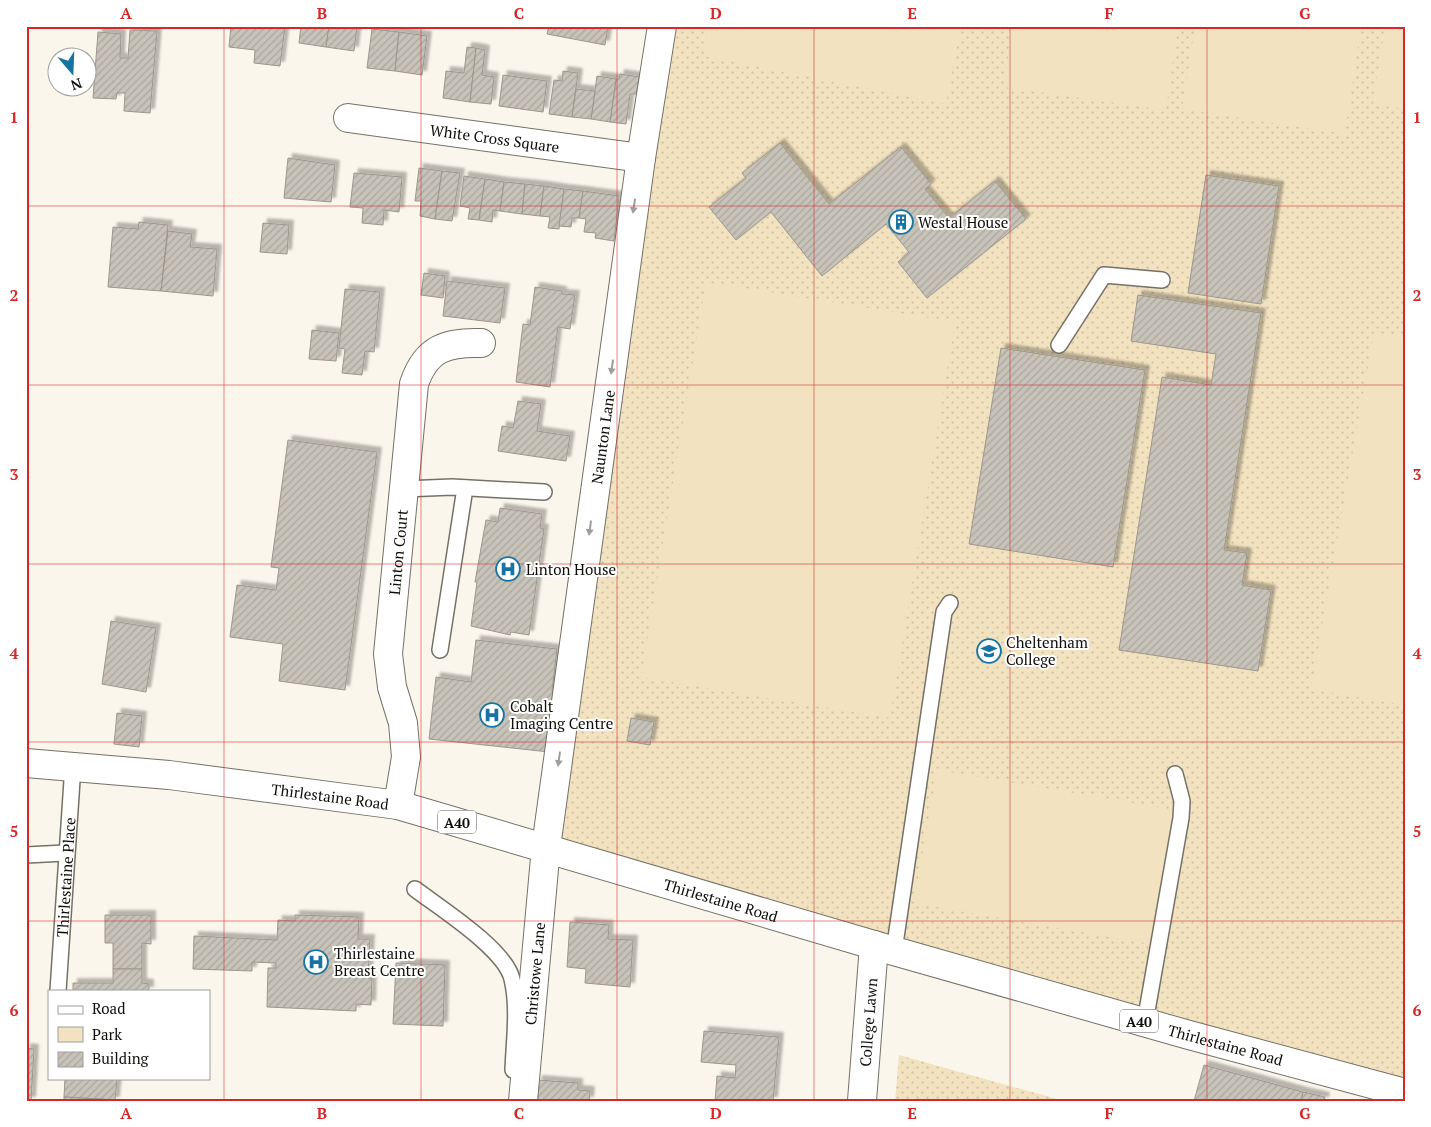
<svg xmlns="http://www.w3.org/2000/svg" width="1431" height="1127" viewBox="0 0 1431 1127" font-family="'PT Serif',serif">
<defs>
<pattern id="grass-dots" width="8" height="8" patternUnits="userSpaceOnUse" patternTransform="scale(1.25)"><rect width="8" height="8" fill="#f2e2bf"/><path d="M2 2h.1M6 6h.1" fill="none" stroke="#cec1a3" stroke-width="1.8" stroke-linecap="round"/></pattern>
<pattern id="building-hatch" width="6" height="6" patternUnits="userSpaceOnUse" patternTransform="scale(1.25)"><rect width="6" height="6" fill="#c8c3b9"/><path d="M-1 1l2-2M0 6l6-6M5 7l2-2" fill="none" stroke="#aba69e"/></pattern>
<filter id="shadow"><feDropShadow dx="4.5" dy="-4.5" stdDeviation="1" flood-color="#0004"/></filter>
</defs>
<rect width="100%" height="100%" fill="#fbf6eb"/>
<!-- grass -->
<g fill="url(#grass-dots)">
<polygon points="662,26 1405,26 1405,1093 546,847"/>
<polygon points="899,1055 1064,1101 895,1101"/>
</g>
<!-- park -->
<g fill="#f2e2bf">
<polygon points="709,26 961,26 946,104 703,56"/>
<polygon points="1012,26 1178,26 1166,110 1004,87"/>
<polygon points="1195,26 1361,26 1345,134 1182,109"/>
<polygon points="1385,26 1405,26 1405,109 1373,104"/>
<polygon points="706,282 955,322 890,718 641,677"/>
<polygon points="1374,332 1405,338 1405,705 1311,689"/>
<polygon points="937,770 1180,811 1157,945 914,903"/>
</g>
<!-- building -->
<g fill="url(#building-hatch)" stroke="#9c978d" filter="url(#shadow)">
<polygon points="231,26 285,26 280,66 254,63 255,50 229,47"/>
<polygon points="301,26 329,26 326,47 299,43"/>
<polygon points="329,26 357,26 354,51 326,47"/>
<polygon points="549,26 608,26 605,45 547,34"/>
<polygon points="372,29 399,32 395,71 367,68"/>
<polygon points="130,30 157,31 150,113 124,111 125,93 117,93 116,99 93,98 98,32 121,34 120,58 128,58"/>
<polygon points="399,32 427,36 422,75 395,71"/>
<polygon points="467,47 476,48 470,102 443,98 446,71 464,73"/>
<polygon points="476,48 485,50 482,75 494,77 491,104 470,102"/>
<polygon points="563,71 578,73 572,117 549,114 554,80 562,81"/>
<polygon points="620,74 639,77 637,94 630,94 626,124 610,122 616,79 619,79"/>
<polygon points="503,75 547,81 543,112 499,106"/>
<polygon points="597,76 616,79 610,122 591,119"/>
<polygon points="576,89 595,91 591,119 572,117"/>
<polygon points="780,143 829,204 901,147 931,184 925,189 949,218 995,181 1026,219 927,298 898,262 909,252 886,224 822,276 771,212 736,240 709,207 746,178 742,173"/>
<polygon points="288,158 335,165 331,202 284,198"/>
<polygon points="419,168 442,171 435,219 420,216 421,201 415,201"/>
<polygon points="442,171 460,173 452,221 435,219"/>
<polygon points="354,173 402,177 399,212 384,210 383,225 362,223 363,208 350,207"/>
<polygon points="1206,175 1279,186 1261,304 1188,293"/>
<polygon points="464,176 485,179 479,220 468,219 470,208 460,206"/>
<polygon points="485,179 504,182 500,211 493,210 492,222 479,220"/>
<polygon points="504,182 525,184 522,214 500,211"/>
<polygon points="525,184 544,186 540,216 522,214"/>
<polygon points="544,186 564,189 559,229 548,228 550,217 540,216"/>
<polygon points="564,189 583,191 579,218 572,218 571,227 559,226"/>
<polygon points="583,191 619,196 614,241 595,238 596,233 584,232 586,219 579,218"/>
<polygon points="139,222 168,225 161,291 108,287 113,227 138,229"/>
<polygon points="263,223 289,225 287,254 260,252"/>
<polygon points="168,231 192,234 190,247 217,249 213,296 161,291"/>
<polygon points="424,273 445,276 443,298 421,295"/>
<polygon points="447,281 505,288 500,323 443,316"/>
<polygon points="535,287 562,291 562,294 575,295 570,329 558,327 550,387 516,382 523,324 530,325"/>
<polygon points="345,289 380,292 374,352 365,351 362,375 342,373 345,349 339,348"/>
<polygon points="1138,295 1261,313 1224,550 1247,553 1242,585 1271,590 1258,671 1119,650 1162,377 1211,385 1216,354 1131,341"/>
<polygon points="312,330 339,333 336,361 309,359"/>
<polygon points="1001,348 1145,370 1113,567 969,544"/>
<polygon points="518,401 541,404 537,431 570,436 566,461 498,451 502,426 513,428"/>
<polygon points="288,440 377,452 345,690 279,681 283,644 230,637 237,585 276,590 279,568 271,567"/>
<polygon points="500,508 542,514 540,528 544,529 529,635 511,632 510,635 471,626 477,582 475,582 486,520 498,522"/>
<polygon points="111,621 156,628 146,692 102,684"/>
<polygon points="476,640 557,649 552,691 556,691 549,752 429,739 436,677 471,682"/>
<polygon points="117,713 142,716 139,747 114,744"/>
<polygon points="631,718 654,722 650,745 627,741"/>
<polygon points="105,915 151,915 151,944 142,943 142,969 113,969 113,943 105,943"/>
<polygon points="295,915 359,917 358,939 370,939 368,978 372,978 371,1005 356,1004 356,1011 267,1007 268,968 276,968 276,963 252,962 252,971 193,969 194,936 277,940 278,920 295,921"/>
<polygon points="570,922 609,925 608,939 633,940 630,987 585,983 586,969 567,967"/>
<polygon points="396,963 445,965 443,1026 393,1024"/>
<polygon points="113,969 142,969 142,983 149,984 149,991 73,991 73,983 113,983"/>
<polygon points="704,1031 779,1037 773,1101 715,1101 717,1076 735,1078 736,1065 701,1062"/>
<polygon points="26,1048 34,1049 31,1101 26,1101"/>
<polygon points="1204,1065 1303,1092 1301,1101 1194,1101"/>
<polygon points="65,1078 117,1078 115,1100 64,1097"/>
<polygon points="538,1080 578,1083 578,1090 590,1091 589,1101 536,1101"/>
<polygon points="1303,1092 1325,1097 1324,1101 1301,1101"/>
<polygon points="64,1097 115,1100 115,1101 64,1101"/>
</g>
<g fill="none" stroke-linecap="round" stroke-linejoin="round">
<!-- service casing -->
<g stroke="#757167" stroke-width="18">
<g id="service">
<polyline points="1059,345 1104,275 1162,280"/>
<polyline points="404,489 452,487 544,492"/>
<polyline points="440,650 465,488"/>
<polyline points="26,855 65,853"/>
<path d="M 415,889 C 440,908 505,949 512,979 C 519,1008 514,1041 513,1070"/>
<polyline points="894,951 944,612 950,603"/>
<path id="s1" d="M 58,991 L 73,765"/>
<polyline points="1145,1022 1181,818 1182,801 1175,774"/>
</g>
</g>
<!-- minor casing -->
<g stroke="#757167" stroke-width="30">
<g id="minor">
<path id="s2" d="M 348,118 L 641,158"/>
<path id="s3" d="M 398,805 L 406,757 L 403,723 L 392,687 L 388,654 L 414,384 C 426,348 447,342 481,343"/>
<path id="s4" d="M 523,1101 L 546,847 L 641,158 L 662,26"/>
<path id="s5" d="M 862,1101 L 874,945"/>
</g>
</g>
<!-- trunk casing -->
<g stroke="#757167" stroke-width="30">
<g id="trunk">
<path id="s6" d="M 26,763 L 169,775 L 398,805 L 894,951 L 1189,1035 L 1405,1093"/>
</g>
</g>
<!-- service -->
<use href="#service" stroke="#fff" stroke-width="15"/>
<!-- minor -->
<use href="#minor" stroke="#fff" stroke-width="28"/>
<!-- trunk -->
<use href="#trunk" stroke="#fff" stroke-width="28"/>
</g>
<!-- one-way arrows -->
<defs><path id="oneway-solid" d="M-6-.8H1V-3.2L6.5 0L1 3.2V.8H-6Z" transform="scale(1.25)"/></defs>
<g fill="#9f9e9d">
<use href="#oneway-solid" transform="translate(634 206) rotate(98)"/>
<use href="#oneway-solid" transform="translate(612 367) rotate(98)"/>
<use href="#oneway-solid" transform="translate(590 528) rotate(98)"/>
<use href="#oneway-solid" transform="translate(559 759) rotate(98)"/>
</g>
<!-- grid -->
<path fill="none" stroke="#d62828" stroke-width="1" stroke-opacity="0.55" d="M 224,26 L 224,1101M 421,26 L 421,1101M 617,26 L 617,1101M 814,26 L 814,1101M 1010,26 L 1010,1101M 1207,26 L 1207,1101M 26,206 L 1405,206M 26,385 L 1405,385M 26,564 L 1405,564M 26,742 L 1405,742M 26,921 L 1405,921"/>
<!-- icons -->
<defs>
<g id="building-ring" transform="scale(1.25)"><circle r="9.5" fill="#fff" stroke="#1774a2" stroke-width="1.5"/><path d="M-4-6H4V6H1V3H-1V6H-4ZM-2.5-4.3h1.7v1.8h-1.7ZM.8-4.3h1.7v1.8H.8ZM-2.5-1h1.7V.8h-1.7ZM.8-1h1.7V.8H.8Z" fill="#1774a2"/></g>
<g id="hospital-ring" transform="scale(1.25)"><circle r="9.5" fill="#fff" stroke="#1774a2" stroke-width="1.5"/><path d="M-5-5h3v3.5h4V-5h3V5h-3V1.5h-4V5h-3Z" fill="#1774a2"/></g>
<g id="school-ring" transform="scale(1.25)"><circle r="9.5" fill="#fff" stroke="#1774a2" stroke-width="1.5"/><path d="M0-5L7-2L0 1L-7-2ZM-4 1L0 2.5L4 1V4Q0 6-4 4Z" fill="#1774a2"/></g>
</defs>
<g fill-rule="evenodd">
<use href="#building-ring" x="901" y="222"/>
<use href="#hospital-ring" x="508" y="569"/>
<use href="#school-ring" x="989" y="651"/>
<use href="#hospital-ring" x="492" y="715"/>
<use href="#hospital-ring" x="316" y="962"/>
</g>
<g text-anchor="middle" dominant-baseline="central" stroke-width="4" stroke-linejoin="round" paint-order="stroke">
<!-- shield labels -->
<g fill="#fff" stroke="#565653" stroke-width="1">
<rect x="438" y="810.5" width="38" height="23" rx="4"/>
<rect x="1120" y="1009.5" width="38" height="23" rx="4"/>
</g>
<g font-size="14" font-weight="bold" fill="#0e0d09">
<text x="457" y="822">A40</text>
<text x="1139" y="1021">A40</text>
</g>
<!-- street labels -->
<g font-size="15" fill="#0e0d09" stroke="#fff">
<text stroke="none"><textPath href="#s2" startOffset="148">White Cross Square</textPath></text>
<text stroke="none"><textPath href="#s4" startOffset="669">Naunton Lane</textPath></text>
<text stroke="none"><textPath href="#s3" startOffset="256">Linton Court</textPath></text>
<text stroke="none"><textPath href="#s6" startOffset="306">Thirlestaine Road</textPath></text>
<text stroke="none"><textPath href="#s1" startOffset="114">Thirlestaine Place</textPath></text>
<text stroke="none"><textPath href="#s6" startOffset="711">Thirlestaine Road</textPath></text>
<text stroke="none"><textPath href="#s4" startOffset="128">Christowe Lane</textPath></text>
<text stroke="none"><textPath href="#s5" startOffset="79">College Lawn</textPath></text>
<text stroke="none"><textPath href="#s6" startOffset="1236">Thirlestaine Road</textPath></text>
</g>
<!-- poi labels -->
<g font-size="15" fill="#0e0d09" stroke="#fff" text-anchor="start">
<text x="918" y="222">Westal House</text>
<text x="526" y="569">Linton House</text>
<text x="1006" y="642">Cheltenham<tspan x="1006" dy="17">College</tspan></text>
<text x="510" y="706">Cobalt<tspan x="510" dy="17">Imaging Centre</tspan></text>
<text x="334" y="953">Thirlestaine<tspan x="334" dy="17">Breast Centre</tspan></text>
</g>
</g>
<!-- border -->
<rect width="1431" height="1127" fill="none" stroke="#ffffff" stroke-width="55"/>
<!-- legend -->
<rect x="48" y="990" width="162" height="90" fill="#ffffff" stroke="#9f9e9d"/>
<rect x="58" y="1006" width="25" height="8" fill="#ffffff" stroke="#9f9e9d"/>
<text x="92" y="1014" font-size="15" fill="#0e0d09">Road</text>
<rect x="58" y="1027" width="25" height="15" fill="#f2e2bf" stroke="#9f9e9d"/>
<text x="92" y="1040" font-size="15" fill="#0e0d09">Park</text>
<rect x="58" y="1052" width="25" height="15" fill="url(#building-hatch)" stroke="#9f9e9d"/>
<text x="92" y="1064" font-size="15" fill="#0e0d09">Building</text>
<!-- north arrow -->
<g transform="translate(72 72) rotate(161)"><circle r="24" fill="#ffffff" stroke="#9f9e9d"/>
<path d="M0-4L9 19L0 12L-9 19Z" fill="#1774a2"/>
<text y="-8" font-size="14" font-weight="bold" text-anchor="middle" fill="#0e0d09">N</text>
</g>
<rect x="28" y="28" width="1376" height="1072" fill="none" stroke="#d62828" stroke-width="2"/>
<g font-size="16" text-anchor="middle" font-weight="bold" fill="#d62828">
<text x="126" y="19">A</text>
<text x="322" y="19">B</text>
<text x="519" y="19">C</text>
<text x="716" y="19">D</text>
<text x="912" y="19">E</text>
<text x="1109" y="19">F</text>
<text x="1305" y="19">G</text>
<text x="14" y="123">1</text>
<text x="1417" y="123">1</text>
<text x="14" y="301">2</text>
<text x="1417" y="301">2</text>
<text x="14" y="480">3</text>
<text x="1417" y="480">3</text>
<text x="14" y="659">4</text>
<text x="1417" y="659">4</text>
<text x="14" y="837">5</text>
<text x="1417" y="837">5</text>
<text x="14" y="1016">6</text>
<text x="1417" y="1016">6</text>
<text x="126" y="1119">A</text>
<text x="322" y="1119">B</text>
<text x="519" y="1119">C</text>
<text x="716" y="1119">D</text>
<text x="912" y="1119">E</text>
<text x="1109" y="1119">F</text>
<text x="1305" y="1119">G</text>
</g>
</svg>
